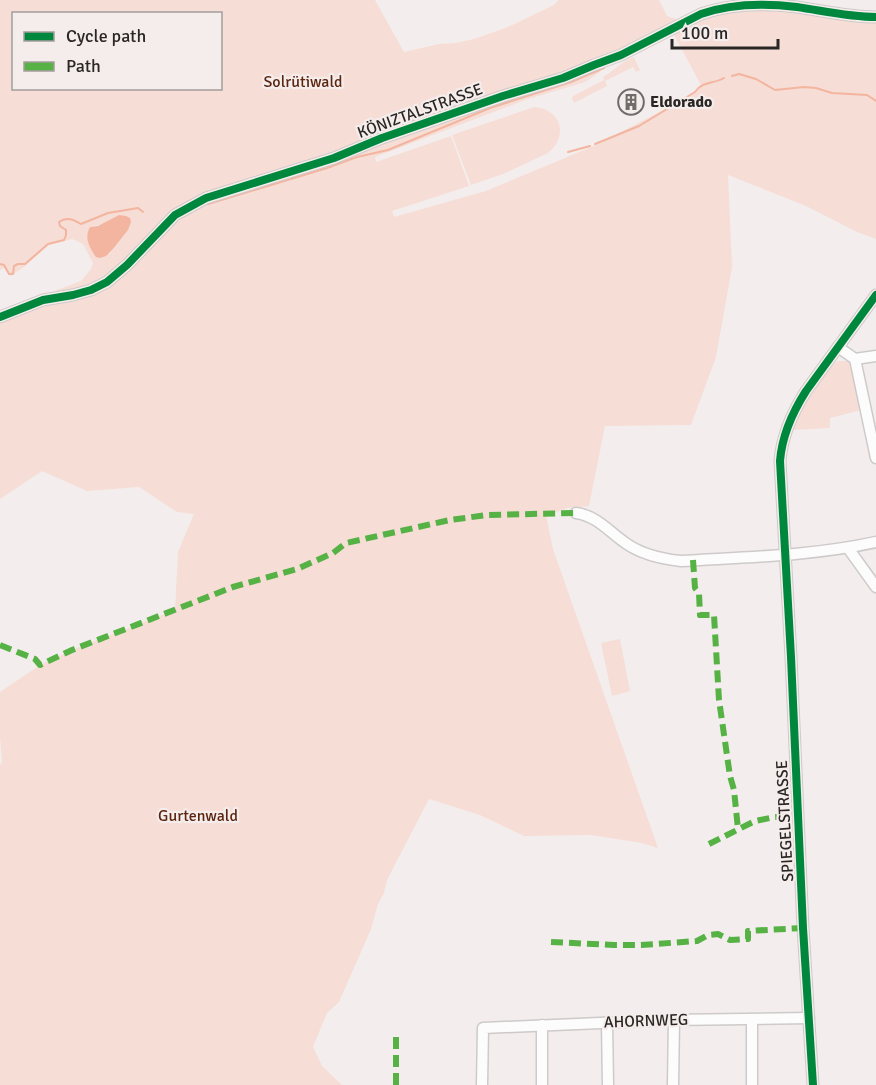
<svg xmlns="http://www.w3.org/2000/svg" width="876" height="1085" viewBox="0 0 876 1085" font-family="Signika,sans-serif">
<rect width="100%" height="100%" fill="#f3eeed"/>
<!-- green -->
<g fill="#f6ddd5" fill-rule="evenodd">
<path d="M 0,0 L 375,0 L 404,52 L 439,44 L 456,43 L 474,39 L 508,27 L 554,5 L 559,0 L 659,0 L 667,16 L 679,20 L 598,64 L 600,72 L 585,82 L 525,100 L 375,157 L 376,162 L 451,136 L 469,186 L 392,211 L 394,217 L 486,191 L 596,145 L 692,95 L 701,85 L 673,33 C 686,27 700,18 715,14 C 747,6 779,10 812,15 C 833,18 854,23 876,21 L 876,239 L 857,232 L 806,206 L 728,175 L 732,267 L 716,357 L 691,425 L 605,426 L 589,506 L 567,508 L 546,516 L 553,549 L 658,848 L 642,843 L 591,835 L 524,836 L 480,815 L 429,799 L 387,880 L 384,893 L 378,904 L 371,929 L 339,1002 L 327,1013 L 313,1047 L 322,1066 L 342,1085 L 0,1085 L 0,765 L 2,762 L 0,736 L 0,692 L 40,665 L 72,650 L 175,610 L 178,552 L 194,514 L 177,512 L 139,487 L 87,491 L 42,471 L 0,499 L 0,317 L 43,300 L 57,290 L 81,281 L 91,269 L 93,263 L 83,244 L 72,239 L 49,245 L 24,267 L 11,276 L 4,268 L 0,270 ZM 14,14 L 220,14 L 220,88 L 14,88 ZM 119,215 L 128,230 L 110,253 L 101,257 L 90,227 L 103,224 Z"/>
<path d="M 634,57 L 640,70 L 636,72 L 633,67 L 605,81 L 607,86 L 574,103 L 572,99 L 573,96 L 604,80 L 603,77 C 615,70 621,62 634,57 Z"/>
<path d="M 534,107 C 561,109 569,136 548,153 L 503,174 L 471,185 L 452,135 Z"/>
<path d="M 838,361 L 847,361 L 851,363 L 861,410 L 830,418 L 830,428 L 792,430 C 800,412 822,373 838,361 Z"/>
<polygon points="620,639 630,691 612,696 601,643"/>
</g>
<!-- water -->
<path fill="#f3b59f" d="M 119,215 L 126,216 L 130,218 L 131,222 L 128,230 L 113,249 L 106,256 L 100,258 L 96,257 C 89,247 84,238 90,227 L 98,226 Z"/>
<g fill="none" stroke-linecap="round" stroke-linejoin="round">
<!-- stream -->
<g stroke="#f3b59f" stroke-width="2">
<polyline points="739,74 756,79 775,90 804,87 816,88 832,93 867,95 876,101"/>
<polyline points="732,76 739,74"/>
<path d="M 595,144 L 639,126 L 695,92 C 702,81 714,84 724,78"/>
<polyline points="568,152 590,146"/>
<polyline points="208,204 327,168 357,157 388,150 490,108 571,82 604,68"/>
<path d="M 0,264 L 4,265 L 9,274 L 13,274 L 14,266 L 18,264 L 25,264 L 48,244 L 64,240 L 66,235 L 66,230 L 60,226 L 59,222 C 67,216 74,220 81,224 L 108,213 L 138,208 L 143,212"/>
</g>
<!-- minor casing -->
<g stroke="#cecaca" stroke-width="13">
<g id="minor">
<path d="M 0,317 L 43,300 L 73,295 L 91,290 L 107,282 L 127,265 L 175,215 L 206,198 L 334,158 L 382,138 L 503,96 L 563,78 L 594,65 L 621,55 L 701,14 C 732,3 764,3 797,7 C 824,11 849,17 876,17"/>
<polyline points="838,347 855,359 876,356"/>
<polyline points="855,359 876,458"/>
<path d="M 576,513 C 598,516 610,533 627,544 C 643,555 662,559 681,561 C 746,557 812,556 876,542"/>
<polyline points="848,548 876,587"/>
<polyline points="607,1022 608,1085"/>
<polyline points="542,1025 542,1085"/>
<polyline points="482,1085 483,1028 670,1020 809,1018"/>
<polyline points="673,1085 674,1020"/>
<polyline points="752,1085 752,1019"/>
<path d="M 813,1085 L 803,928 L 791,657 L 780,461 C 782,435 792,413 806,391 L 876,295"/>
</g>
</g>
<!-- minor -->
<use href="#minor" stroke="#fdfcfc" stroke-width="10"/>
<!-- quiet -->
<g stroke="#56b245" stroke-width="6" stroke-dasharray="12 6" stroke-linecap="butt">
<polyline points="693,560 695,588 699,593 700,615 714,615 719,700 730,776 734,790 738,829"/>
<polyline points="0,645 35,659 40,665 72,650 233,587 297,569 333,553 346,543 450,520 487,515 576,513"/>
<polyline points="709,844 755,821 775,817 798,816"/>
<polyline points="551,942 614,945 641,945 697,941 708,935 718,934 730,940 748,939 748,931 803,928"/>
<polyline points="396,1085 396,1036"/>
</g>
<!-- cycleway casing -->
<g stroke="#f5edeb" stroke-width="11">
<g id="cycleway">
<path d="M 0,317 L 43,300 L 73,295 L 91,290 L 107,282 L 127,265 L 175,215 L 206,198 L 334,158 L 382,138 L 503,96 L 563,78 L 594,65 L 621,55 L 701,14 C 732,3 764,3 797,7 C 824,11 849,17 876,17"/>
<path d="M 813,1085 L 803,928 L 791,657 L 780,461 C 782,435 792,413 806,391 L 876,295"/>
</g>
</g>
<!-- cycleway -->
<use href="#cycleway" stroke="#00873e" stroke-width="8"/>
</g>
<!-- icons -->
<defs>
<g id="building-ring" transform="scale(1.35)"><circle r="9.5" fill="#f5edeb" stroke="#706c6b" stroke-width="1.5"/><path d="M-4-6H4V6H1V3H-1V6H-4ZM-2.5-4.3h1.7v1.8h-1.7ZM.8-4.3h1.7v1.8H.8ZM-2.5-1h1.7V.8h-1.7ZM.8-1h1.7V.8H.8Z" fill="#706c6b"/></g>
</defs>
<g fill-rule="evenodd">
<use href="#building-ring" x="631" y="102"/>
</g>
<g text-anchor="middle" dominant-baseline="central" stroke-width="4.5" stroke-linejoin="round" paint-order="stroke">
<!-- park labels -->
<g font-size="16" fill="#5c2510" stroke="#f5edeb">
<text x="303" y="82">Solrütiwald</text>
<text x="198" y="816">Gurtenwald</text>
</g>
<!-- poi labels -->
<g font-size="16" font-weight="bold" fill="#292625" stroke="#f5edeb" text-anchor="start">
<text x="650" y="102">Eldorado</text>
</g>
<!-- street labels -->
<g font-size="16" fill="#292625" stroke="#f5edeb">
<text transform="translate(420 111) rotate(-20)">KÖNIZTALSTRASSE</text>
<text transform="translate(785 821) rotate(-93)">SPIEGELSTRASSE</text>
<text transform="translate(646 1021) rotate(-2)">AHORNWEG</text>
</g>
</g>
<!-- legend -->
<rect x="12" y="12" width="210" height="78" fill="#f5edeb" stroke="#a39d9c" stroke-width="1.5"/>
<rect x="24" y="32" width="30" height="9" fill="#00873e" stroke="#a39d9c" stroke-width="1.5"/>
<text x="66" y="42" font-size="18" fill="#292625">Cycle path</text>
<rect x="24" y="62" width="30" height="9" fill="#56b245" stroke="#a39d9c" stroke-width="1.5"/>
<text x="66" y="72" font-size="18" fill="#292625">Path</text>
<!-- scale -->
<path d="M672 39v9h106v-9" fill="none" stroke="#292625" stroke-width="3"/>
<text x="681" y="39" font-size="18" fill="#292625" stroke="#f5edeb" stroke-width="4.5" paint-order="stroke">100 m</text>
</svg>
